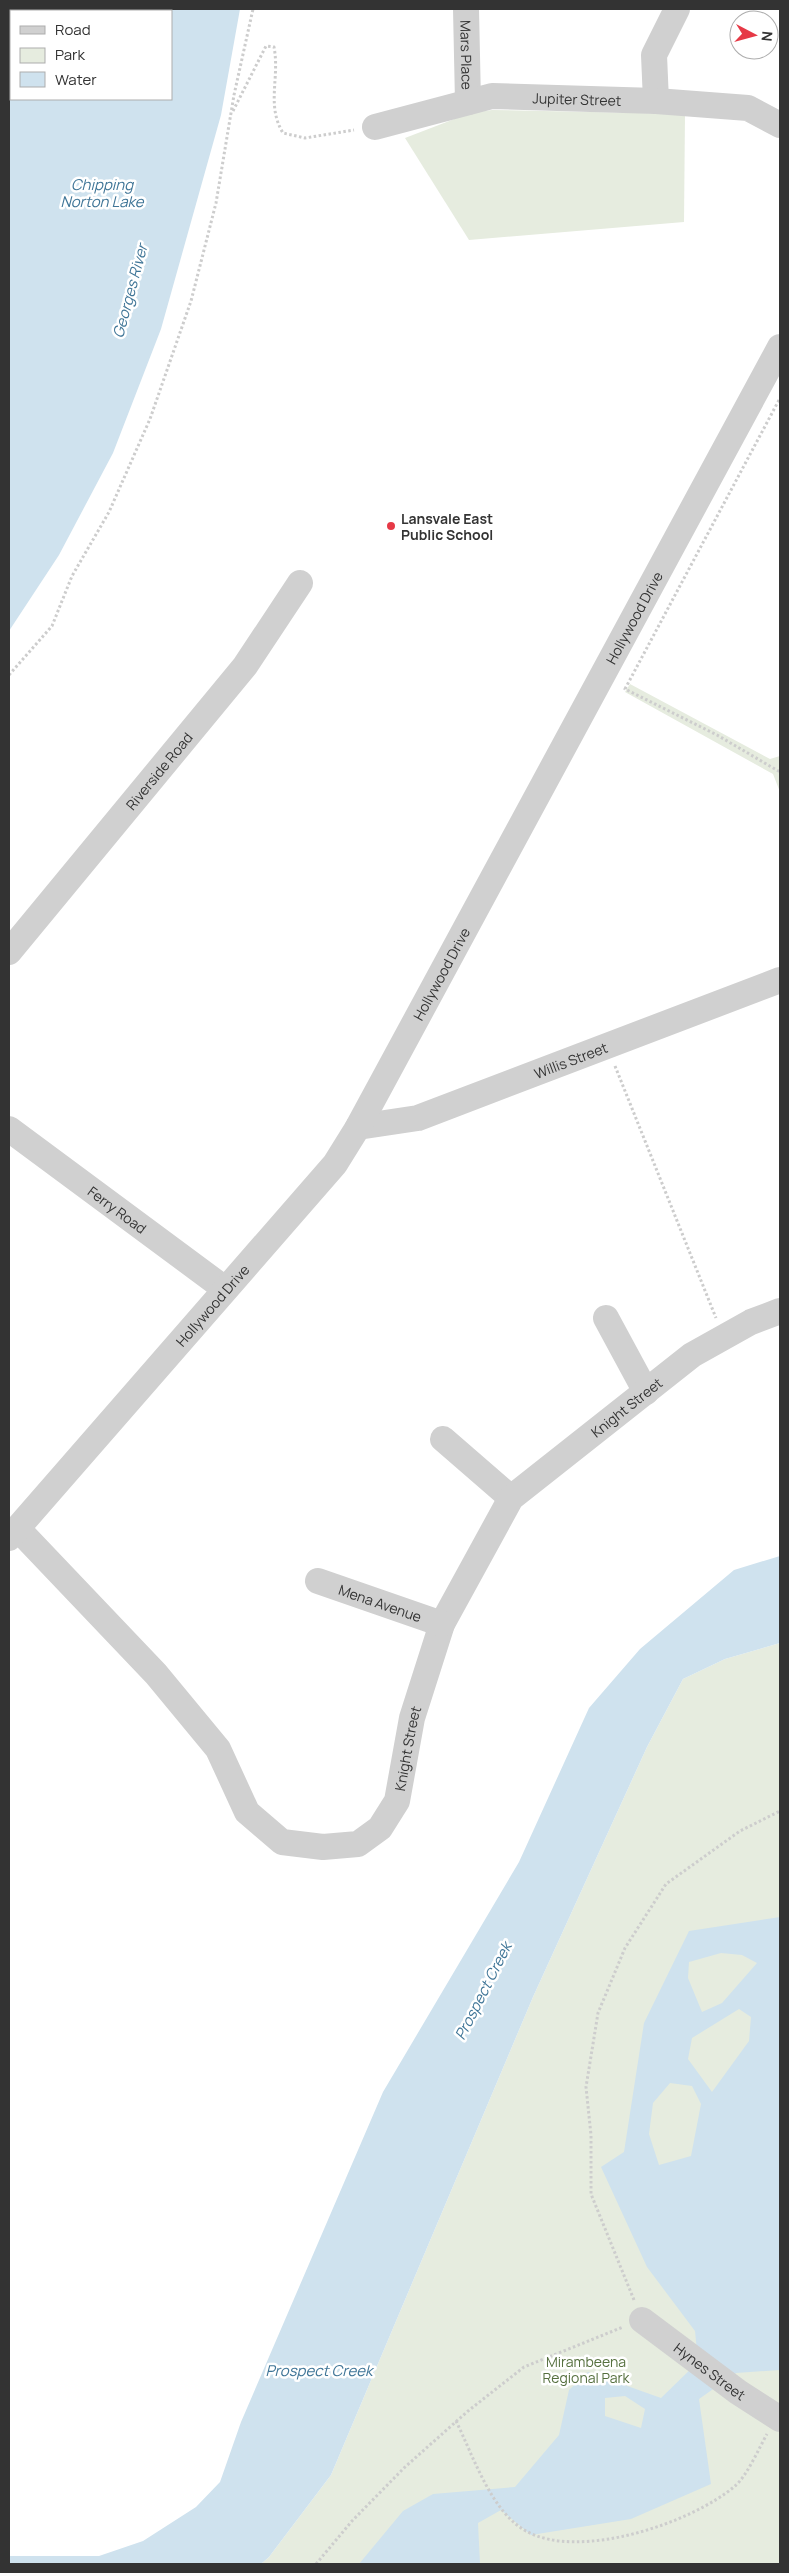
<svg xmlns="http://www.w3.org/2000/svg" width="789" height="2573" viewBox="0 0 789 2573" font-family="Manrope,sans-serif">
<rect width="100%" height="100%" fill="#fff"/>
<!-- green -->
<g fill="#e6ecdf">
<polygon points="492,110 685,114 684,222 469,240 405,138 470,113"/>
<polygon points="630,684 770,759 780,756 780,792 773,774 625,692"/>
<polygon points="780,1643 780,2564 261,2564 269,2557 331,2475 533,1997 647,1747 683,1679 725,1659"/>
</g>
<!-- water -->
<g fill="#cfe2ee" fill-rule="evenodd">
<path d="M 9,9 L 240,9 L 221,115 L 161,329 L 113,453 L 59,555 L 9,631 ZM 11,11 L 171,11 L 171,99 L 11,99 Z"/>
<polygon points="780,1556 780,1643 725,1659 683,1679 647,1747 533,1997 331,2475 269,2557 261,2564 9,2564 9,2556 99,2556 143,2541 196,2507 220,2482 241,2422 383,2092 519,1862 589,1708 640,1649 734,1570"/>
<path d="M 780,1917 L 780,2370 L 736,2373 L 699,2399 L 711,2484 L 631,2519 L 531,2535 L 501,2510 L 478,2523 L 480,2564 L 359,2564 L 403,2511 L 433,2494 L 515,2487 L 559,2435 L 569,2390 L 588,2372 L 661,2398 L 698,2362 L 695,2331 L 647,2267 L 601,2167 L 624,2152 L 644,2023 L 689,1931 ZM 721,1953 L 742,1955 L 757,1963 L 722,2003 L 702,2012 L 688,1978 L 689,1962 ZM 739,2009 L 751,2017 L 749,2041 L 712,2092 L 688,2059 L 692,2038 ZM 670,2083 L 692,2086 L 701,2104 L 691,2156 L 659,2165 L 649,2134 L 653,2103 ZM 625,2396 L 645,2409 L 641,2428 L 605,2416 L 605,2398 Z"/>
</g>
<g fill="none" stroke-linecap="round" stroke-linejoin="round">
<!-- path -->
<g stroke="#cdcdcd" stroke-width="3" stroke-dasharray="2.5 2.5" stroke-linecap="butt">
<path d="M 233,111 L 266,46 L 274,47 C 280,78 266,105 283,133 L 305,138 L 354,130"/>
<polyline points="779,400 625,689 717,735 780,772"/>
<polyline points="9,675 52,626 72,576 109,512 150,419 191,301 216,203 234,95 253,9"/>
<polyline points="615,1066 716,1318"/>
<polyline points="634,2300 591,2194 591,2135 586,2087 598,2013 625,1948 666,1884 740,1831 780,1811"/>
<path d="M 456,2421 C 473,2455 491,2512 526,2531 C 579,2561 692,2523 735,2486 C 747,2476 759,2448 767,2434"/>
<polyline points="316,2564 352,2521 405,2467 468,2411 524,2367 623,2327"/>
</g>
<!-- minor -->
<g stroke="#d0d0d0" stroke-width="26">
<path id="s1" d="M 466,9 L 468,102"/>
<polyline points="656,101 654,55 677,9"/>
<path id="s2" d="M 375,127 L 492,96 L 656,101 L 748,108 L 780,125"/>
<path id="s3" d="M 9,952 L 245,666 L 300,583"/>
<path id="s4" d="M 358,1127 L 418,1118 L 780,980"/>
<path id="s5" d="M 9,1129 L 225,1289"/>
<polyline points="606,1318 646,1392"/>
<polyline points="443,1439 511,1498"/>
<path id="s6" d="M 18,1529 L 156,1674 L 218,1749 L 247,1812 L 282,1842 L 323,1847 L 358,1844 L 380,1828 L 397,1801 L 412,1718 L 442,1624 L 511,1498 L 692,1355 L 751,1322 L 780,1311"/>
<path id="s7" d="M 9,1538 L 335,1164 L 358,1127 L 780,347"/>
<path id="s8" d="M 318,1581 L 442,1624"/>
<path id="s9" d="M 642,2320 L 738,2392 L 780,2419"/>
</g>
</g>
<!-- markers -->
<circle fill="#e63946" stroke="#fff" stroke-width="2" cx="391" cy="526" r="5"/>
<g text-anchor="middle" dominant-baseline="central" stroke-width="5" stroke-linejoin="round" paint-order="stroke">
<!-- street labels -->
<g font-size="14" fill="#333" stroke="#fff">
<text stroke="none"><textPath href="#s1" startOffset="46">Mars Place</textPath></text>
<text stroke="none"><textPath href="#s2" startOffset="206">Jupiter Street</textPath></text>
<text stroke="none"><textPath href="#s7" startOffset="1119">Hollywood Drive</textPath></text>
<text stroke="none"><textPath href="#s3" startOffset="235">Riverside Road</textPath></text>
<text stroke="none"><textPath href="#s7" startOffset="714">Hollywood Drive</textPath></text>
<text stroke="none"><textPath href="#s4" startOffset="224">Willis Street</textPath></text>
<text stroke="none"><textPath href="#s5" startOffset="135">Ferry Road</textPath></text>
<text stroke="none"><textPath href="#s7" startOffset="309">Hollywood Drive</textPath></text>
<text stroke="none"><textPath href="#s6" startOffset="1022">Knight Street</textPath></text>
<text stroke="none"><textPath href="#s8" startOffset="66">Mena Avenue</textPath></text>
<text stroke="none"><textPath href="#s6" startOffset="602">Knight Street</textPath></text>
<text stroke="none"><textPath href="#s9" startOffset="85">Hynes Street</textPath></text>
</g>
<!-- poi labels -->
<g font-size="14" font-weight="bold" fill="#333" stroke="#fff" text-anchor="start">
<text x="401" y="518">Lansvale East<tspan x="401" dy="16">Public School</tspan></text>
</g>
<!-- park labels -->
<g font-size="14" fill="#56703f" stroke="#fff">
<text x="586" y="2361">Mirambeena<tspan x="586" dy="16">Regional Park</tspan></text>
</g>
<!-- water labels -->
<g font-size="15" font-style="italic" fill="#3f7597" stroke="#fff">
<text x="102" y="184">Chipping<tspan x="102" dy="17">Norton Lake</tspan></text>
<text transform="translate(130 291) rotate(-75)">Georges River</text>
<text transform="translate(483 1991) rotate(-63)">Prospect Creek</text>
<text x="319" y="2370">Prospect Creek</text>
</g>
</g>
<!-- border -->
<rect width="789" height="2573" fill="none" stroke="#333333" stroke-width="20"/>
<!-- legend -->
<rect x="10" y="10" width="162" height="90" fill="#ffffff" stroke="#adadad"/>
<rect x="20" y="26" width="25" height="8" fill="#d0d0d0" stroke="#adadad"/>
<text x="55" y="35" font-size="15" fill="#333333">Road</text>
<rect x="20" y="48" width="25" height="15" fill="#e6ecdf" stroke="#adadad"/>
<text x="55" y="60" font-size="15" fill="#333333">Park</text>
<rect x="20" y="72" width="25" height="15" fill="#cfe2ee" stroke="#adadad"/>
<text x="55" y="85" font-size="15" fill="#333333">Water</text>
<!-- north arrow -->
<g transform="translate(754 35) rotate(96)"><circle r="24" fill="#ffffff" stroke="#adadad"/>
<path d="M0-4L9 19L0 12L-9 19Z" fill="#e63946"/>
<text y="-8" font-size="14" font-weight="bold" text-anchor="middle" fill="#333333">N</text>
</g>
</svg>
